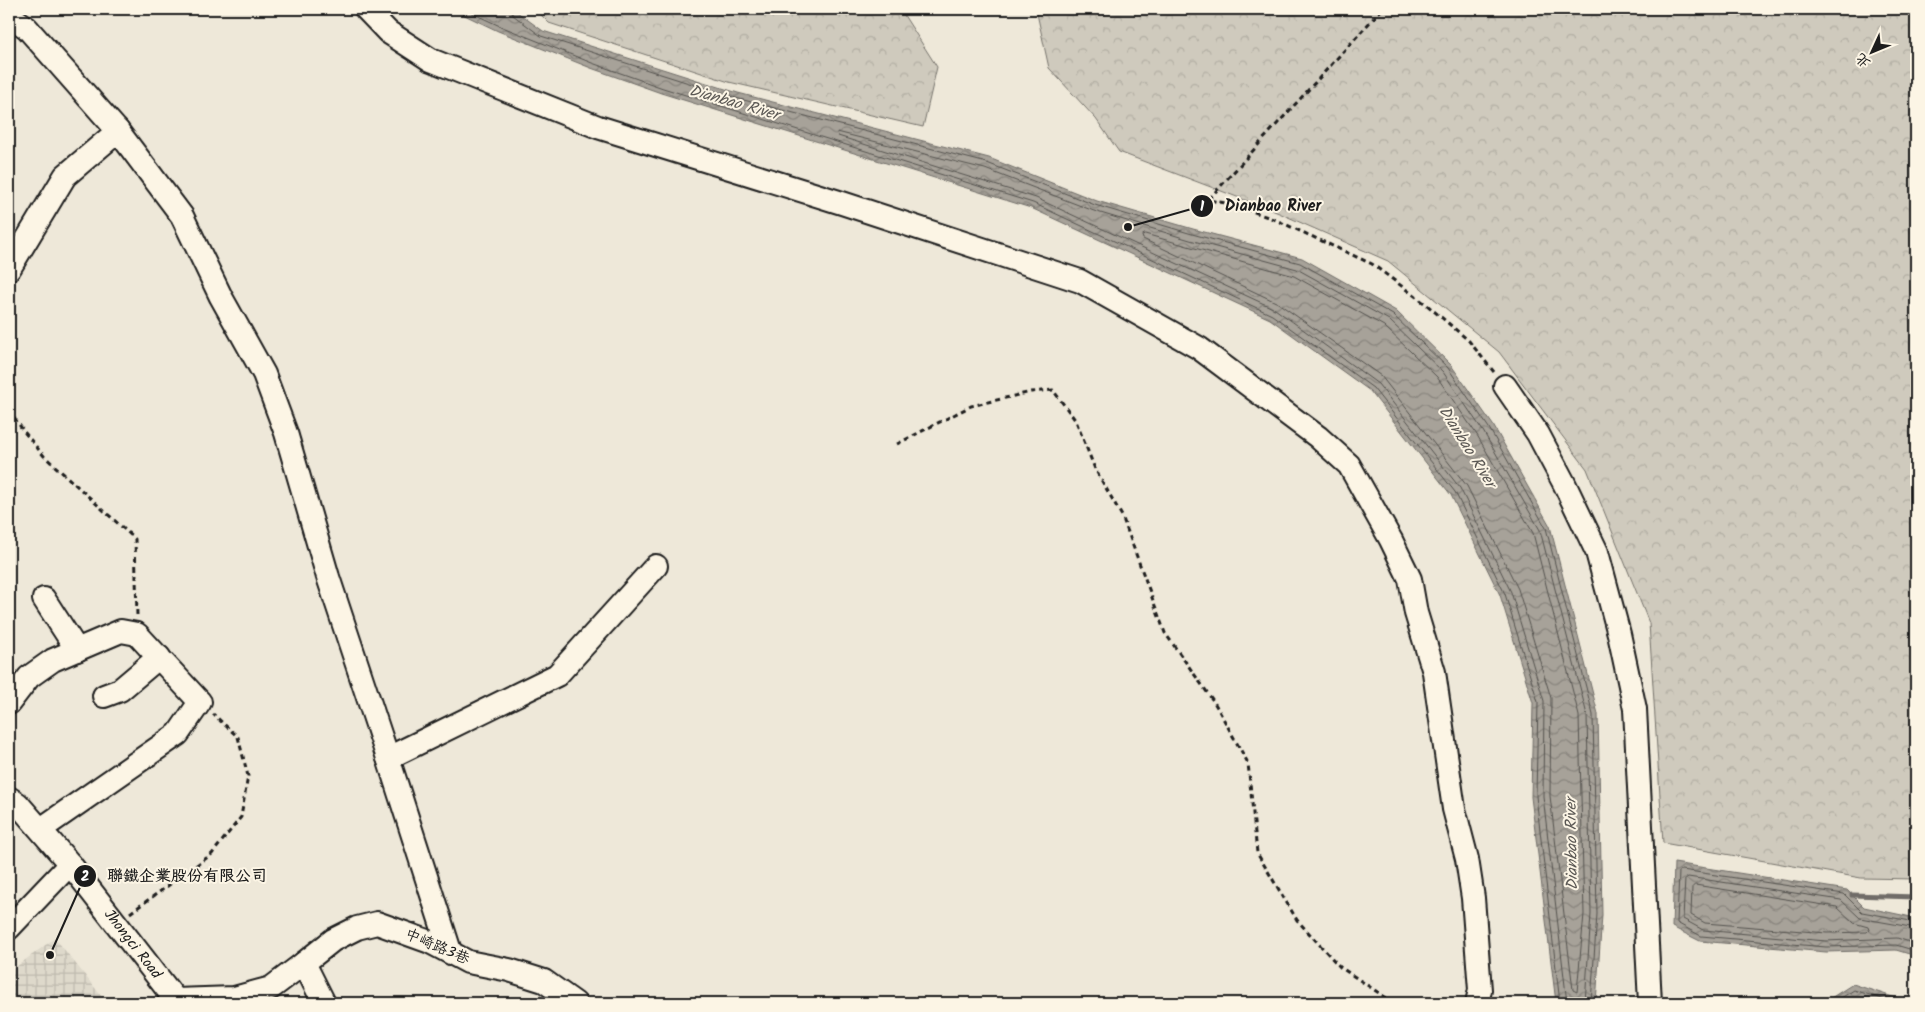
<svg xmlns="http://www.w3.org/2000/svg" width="1925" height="1012" viewBox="0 0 1925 1012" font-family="Kalam,'LXGW WenKai TC',sans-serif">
<defs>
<pattern id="industrial-grid" width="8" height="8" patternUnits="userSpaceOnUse" patternTransform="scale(1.25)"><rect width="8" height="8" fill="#ded9cb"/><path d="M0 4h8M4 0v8" fill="none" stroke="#bebaae"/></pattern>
<pattern id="forest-crowns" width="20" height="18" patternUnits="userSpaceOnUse" patternTransform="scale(1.25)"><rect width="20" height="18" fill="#cfcabd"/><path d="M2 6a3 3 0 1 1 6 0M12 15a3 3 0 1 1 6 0" fill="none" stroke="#b1ada2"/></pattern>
<pattern id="water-waves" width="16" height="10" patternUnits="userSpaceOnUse" patternTransform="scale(1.25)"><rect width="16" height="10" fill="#a7a299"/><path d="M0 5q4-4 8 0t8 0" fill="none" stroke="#87837c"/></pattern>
</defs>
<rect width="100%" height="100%" fill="#eee8d9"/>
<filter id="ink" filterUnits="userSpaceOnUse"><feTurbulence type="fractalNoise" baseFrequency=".02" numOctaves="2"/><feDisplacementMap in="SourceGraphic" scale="10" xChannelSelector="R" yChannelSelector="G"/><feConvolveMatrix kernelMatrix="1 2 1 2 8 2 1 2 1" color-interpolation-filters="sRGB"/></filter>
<g filter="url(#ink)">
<!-- industrial -->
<polygon fill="url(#industrial-grid)" points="55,938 107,1003 9,1003 9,972"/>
<!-- forest -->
<g fill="url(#forest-crowns)" stroke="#76736c">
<polygon points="535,9 900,9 937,67 923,127 729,82 549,23"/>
<polygon points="1036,9 1916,9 1916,879 1861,878 1663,843 1649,623 1587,469 1499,352 1388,261 1279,213 1119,152 1096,119 1049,68"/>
</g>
<!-- water -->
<g fill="url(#water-waves)" stroke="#6f6c67">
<polygon points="452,9 513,9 543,31 738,93 989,158 1097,201 1193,229 1302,258 1396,311 1451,365 1493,425 1550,526 1598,714 1602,915 1596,1003 1556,1003 1531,797 1533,703 1500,595 1451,495 1370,391 1270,319 1031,208 661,93 591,68 498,31"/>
<polygon points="1674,863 1847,890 1864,907 1916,918 1916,956 1896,950 1826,952 1700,941 1672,927"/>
<polygon points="1853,984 1911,1003 1823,1003"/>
</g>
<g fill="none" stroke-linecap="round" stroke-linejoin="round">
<!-- shore -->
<g stroke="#54524e" stroke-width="1">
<polyline points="463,9 500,26 592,63 663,88 1033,203 1272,315 1373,388 1455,492 1505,594 1538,702 1536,796 1560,1003"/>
<polyline points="510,9 513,15 541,36 736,98 987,163 1095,205 1192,234 1300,263 1393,315 1448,368 1489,428 1546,528 1593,715 1597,914 1591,1003"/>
<polygon points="1145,234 1294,276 1384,326 1437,377 1477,435 1533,533 1579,716 1584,914 1577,992 1573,990 1550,796 1551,698 1518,589 1467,486 1381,376 1278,303 1143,239 1142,236"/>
<polygon points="1695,885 1837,907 1854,923 1868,927 1869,930 1867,932 1827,933 1705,923 1691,915 1692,888"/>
<polyline points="1916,922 1862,912 1844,894 1682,870 1679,871 1677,923 1701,936 1826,947 1896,945 1916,951"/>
<polyline points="1916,928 1860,918 1841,900 1688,877 1685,879 1683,919 1703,930 1826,941 1897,938 1916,944"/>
<polyline points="1567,1003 1543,796 1544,701 1511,592 1460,488 1378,384 1275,309 1036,198 838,136 837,132 985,169 1094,211 1190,240 1297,269 1389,320 1443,372 1483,431 1540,530 1587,715 1591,914 1585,1003"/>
<polyline points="1833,1003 1854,990 1895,1003"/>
</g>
<!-- stream -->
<polyline stroke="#6f6c67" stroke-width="5" points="1852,895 1916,897"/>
<!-- minor casing -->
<g stroke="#1c1c1c" stroke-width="26">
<g id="minor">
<polyline points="366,9 388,32 431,60 598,127 842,203 1080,281 1199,348 1318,437 1349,465 1391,540 1410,579 1416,613 1434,672 1454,809 1467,859 1473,898 1480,990 1477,1003"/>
<polyline points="9,15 27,28 118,131 182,216 221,297 264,374 286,433 328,577 388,758 450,951"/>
<polyline points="9,269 65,176 118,131"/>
<polyline points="1505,386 1538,434 1564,483 1597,552 1619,634 1635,709 1650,1003"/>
<polyline points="44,599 77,650"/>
<polyline points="104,696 120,690 159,657"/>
<polyline points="9,703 29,677 53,660 121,631 137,634 200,702 178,734 41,829"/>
<polyline points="388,758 557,675 656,566"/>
<path id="s1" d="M 9,798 L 18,804 L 70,864 L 178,1003"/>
<polyline points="9,928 70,864"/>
<polyline points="169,1003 175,1000 234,998 271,988 304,963"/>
<polyline points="324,1003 304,963 333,940 357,928 377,923 430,942 468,962 509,970 544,981 575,1003"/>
</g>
</g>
<!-- path -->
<g stroke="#1c1c1c" stroke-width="3" stroke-dasharray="5 4" stroke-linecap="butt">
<polyline points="1382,9 1208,200 1232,204 1276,220 1372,264 1427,305 1469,341 1494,372"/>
<polyline points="9,410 25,433 44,456 135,539 137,616"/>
<polyline points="897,444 971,406 1031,392 1053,390 1076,421 1095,469 1122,516 1165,633 1214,702 1248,763 1257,853 1297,920 1340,967 1394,1003"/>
<polyline points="130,913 212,854 241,817 248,776 238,737 213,714"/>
</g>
<!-- minor -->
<use href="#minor" stroke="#fcf5e5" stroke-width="22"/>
</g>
</g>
<g text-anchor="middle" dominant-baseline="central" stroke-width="4" stroke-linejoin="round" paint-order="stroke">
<!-- street labels -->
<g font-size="15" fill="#1c1c1c" stroke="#fcf5e5">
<text stroke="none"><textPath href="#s1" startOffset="192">Jhongci Road</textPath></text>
<text transform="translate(437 947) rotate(23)">中崎路3巷</text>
</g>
<!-- water labels -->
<g font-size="16" font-style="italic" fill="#5b5854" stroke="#fcf5e5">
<text transform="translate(734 103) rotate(16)">Dianbao River</text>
<text transform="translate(1467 447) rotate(58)">Dianbao River</text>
<text transform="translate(1572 844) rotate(-91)">Dianbao River</text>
</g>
</g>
<!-- callouts -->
<path fill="none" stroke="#1c1c1c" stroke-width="2" d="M1128 227L1202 206M50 955L85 876"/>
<g fill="#1c1c1c" stroke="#fcf5e5" stroke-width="2">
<circle cx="1128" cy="227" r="5"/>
<circle cx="50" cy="955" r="5"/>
<circle cx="1202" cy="206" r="12"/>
<circle cx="85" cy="876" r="12"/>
</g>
<g font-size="15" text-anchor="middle" font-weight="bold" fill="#fff">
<text x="1202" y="211">1</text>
<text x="85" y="881">2</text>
</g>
<g font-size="16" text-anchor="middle" font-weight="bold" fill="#1c1c1c" stroke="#fcf5e5" stroke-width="4" stroke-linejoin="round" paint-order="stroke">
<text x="1273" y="211">Dianbao River</text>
<text x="187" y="881">聯鐵企業股份有限公司</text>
</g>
<!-- margin -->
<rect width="1925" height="1012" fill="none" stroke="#fcf5e5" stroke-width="30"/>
<rect x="15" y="15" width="1895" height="982" fill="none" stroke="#1c1c1c" stroke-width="2" filter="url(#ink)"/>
<!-- north arrow -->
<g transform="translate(1872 52) rotate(226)" stroke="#fcf5e5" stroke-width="4" paint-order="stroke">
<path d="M0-4L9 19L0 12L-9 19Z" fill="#1c1c1c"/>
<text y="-8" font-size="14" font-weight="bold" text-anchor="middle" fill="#1c1c1c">北</text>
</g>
</svg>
